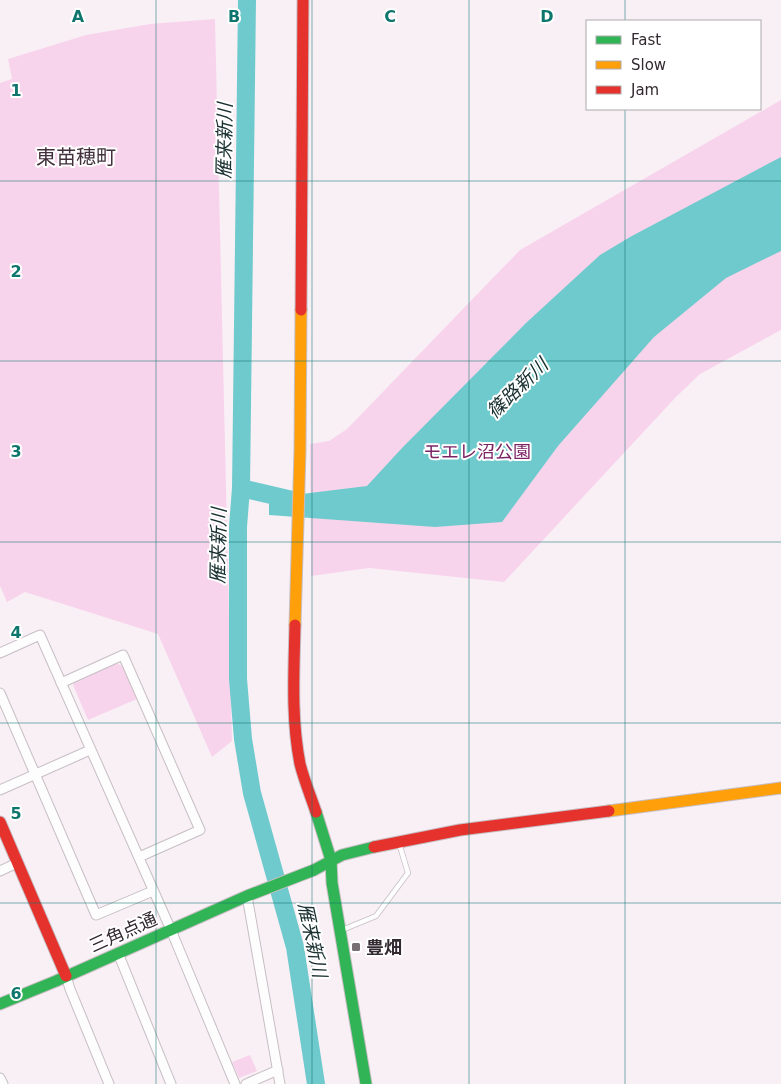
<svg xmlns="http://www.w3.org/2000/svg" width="781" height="1084" viewBox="0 0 781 1084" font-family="'DejaVu Sans','Noto Sans JP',sans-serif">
<rect width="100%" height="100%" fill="#f9f0f6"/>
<!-- green -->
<g fill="#f8d4ec">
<polygon points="215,19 232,741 212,757 158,634 25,592 7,602 0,586 0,83 12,79 8,59 86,35 150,24"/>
<polygon points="781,100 781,330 700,374 675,398 504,582 369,568 311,576 310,444 329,441 347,429 520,250"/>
<polygon points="115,663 123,666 137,699 88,720 73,685 75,680"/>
<polygon points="250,1055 257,1071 239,1078 232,1062"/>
</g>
<!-- water -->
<polygon fill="#6fcacd" points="781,157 781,251 726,278 654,337 558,446 502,522 435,527 269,515 269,498 367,486 402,448 526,323 600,255 630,237"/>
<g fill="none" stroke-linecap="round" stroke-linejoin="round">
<!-- river -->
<g stroke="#6fcacd" stroke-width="18">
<polyline points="247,0 241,488 238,527 238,679 243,739 252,793 295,947 316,1084"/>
<polyline points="241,488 301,502"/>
</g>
<!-- lane casing -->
<g stroke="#c6bec3" stroke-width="6">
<polyline id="lane" points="342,930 376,916 408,873 399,843"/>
</g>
<!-- street casing -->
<g stroke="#c6bec3" stroke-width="11">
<g id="street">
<polyline points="0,653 40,635 171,930 235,1084"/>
<polyline points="61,683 123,655 200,830 139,857"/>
<polyline points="0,693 96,915 153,891"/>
<polyline points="0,790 90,750"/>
<polyline points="0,871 17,863"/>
<polyline points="247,896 280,1084"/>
<polyline points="118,953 171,1084"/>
<polyline points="66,976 70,989 109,1084"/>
<polyline points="0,1078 3,1084"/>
<polyline points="246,1084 278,1070"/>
</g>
</g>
<!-- fast casing -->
<g stroke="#c6bec3" stroke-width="13">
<g id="fast">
<polyline points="316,812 331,860 332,883 366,1084"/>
<polyline points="0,1004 56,981 247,896 314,870 342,855 374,847"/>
</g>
</g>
<!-- slow casing -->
<g stroke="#c6bec3" stroke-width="13">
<g id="slow">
<polyline points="295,625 300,450 301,310"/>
<polyline points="609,811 781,788"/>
</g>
</g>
<!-- jam casing -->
<g stroke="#c6bec3" stroke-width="13">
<g id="jam">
<polyline points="301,310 303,0"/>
<path d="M 295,625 C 294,672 291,718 300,764 C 304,780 311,797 316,812"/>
<polyline points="0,822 66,976"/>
<polyline points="374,847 460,830 609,811"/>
</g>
</g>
<!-- lane -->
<use href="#lane" stroke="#fefdfe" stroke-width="4.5"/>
<!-- street -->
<use href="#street" stroke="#fefdfe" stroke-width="9"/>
<!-- fast -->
<use href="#fast" stroke="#30b455" stroke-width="11"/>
<!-- slow -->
<use href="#slow" stroke="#ff9f0a" stroke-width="11"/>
<!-- jam -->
<use href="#jam" stroke="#e5322d" stroke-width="11"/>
</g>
<!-- grid -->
<path fill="none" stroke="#0f766e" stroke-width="1" stroke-opacity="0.55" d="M 156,0 L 156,1084M 312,0 L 312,1084M 469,0 L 469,1084M 625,0 L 625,21M 625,109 L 625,1084M 0,181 L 781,181M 0,361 L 781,361M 0,542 L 781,542M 0,723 L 781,723M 0,903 L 781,903"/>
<!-- markers -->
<rect fill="#786f75" stroke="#fff" stroke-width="2" x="351" y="942" width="10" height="10" rx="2.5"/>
<g text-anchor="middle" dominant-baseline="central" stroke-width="4" stroke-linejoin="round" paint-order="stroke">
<!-- park labels -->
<g font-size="18" fill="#7c2565" stroke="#fff">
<text x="477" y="451">モエレ沼公園</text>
</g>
<!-- street labels -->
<g font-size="18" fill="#322a30" stroke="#fff">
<text transform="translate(123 932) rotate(-24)">三角点通</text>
</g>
<!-- poi labels -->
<g font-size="18" font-weight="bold" fill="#322a30" stroke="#fff" text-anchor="start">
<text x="366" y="947">豊畑</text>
</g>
<!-- water labels -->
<g font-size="19" font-style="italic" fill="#192f30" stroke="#fff">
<text transform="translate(224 141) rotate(-89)">雁来新川</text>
<text transform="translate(517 388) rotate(-44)">篠路新川</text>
<text transform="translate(218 546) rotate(-89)">雁来新川</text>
<text transform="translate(313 940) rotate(78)">雁来新川</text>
</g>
<!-- quarter labels -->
<g font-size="20" fill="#42313c" stroke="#fff">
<text x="76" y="157">東苗穂町</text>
</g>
</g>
<g font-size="16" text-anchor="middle" font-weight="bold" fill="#0f766e" stroke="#fff" stroke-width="4" stroke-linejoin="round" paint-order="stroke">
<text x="78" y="22">A</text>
<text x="234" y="22">B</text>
<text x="390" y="22">C</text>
<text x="547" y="22">D</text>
<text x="16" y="96">1</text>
<text x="16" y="277">2</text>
<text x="16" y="457">3</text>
<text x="16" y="638">4</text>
<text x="16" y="819">5</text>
<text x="16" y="999">6</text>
</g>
<!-- legend -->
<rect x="586" y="20" width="175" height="90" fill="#ffffff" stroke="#adaaac"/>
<rect x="596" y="36" width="25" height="8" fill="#30b455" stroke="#adaaac"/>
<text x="631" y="45" font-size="15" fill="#322a30">Fast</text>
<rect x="596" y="61" width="25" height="8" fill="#ff9f0a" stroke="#adaaac"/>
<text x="631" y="70" font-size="15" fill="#322a30">Slow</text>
<rect x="596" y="86" width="25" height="8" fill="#e5322d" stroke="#adaaac"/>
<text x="631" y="95" font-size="15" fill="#322a30">Jam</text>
</svg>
